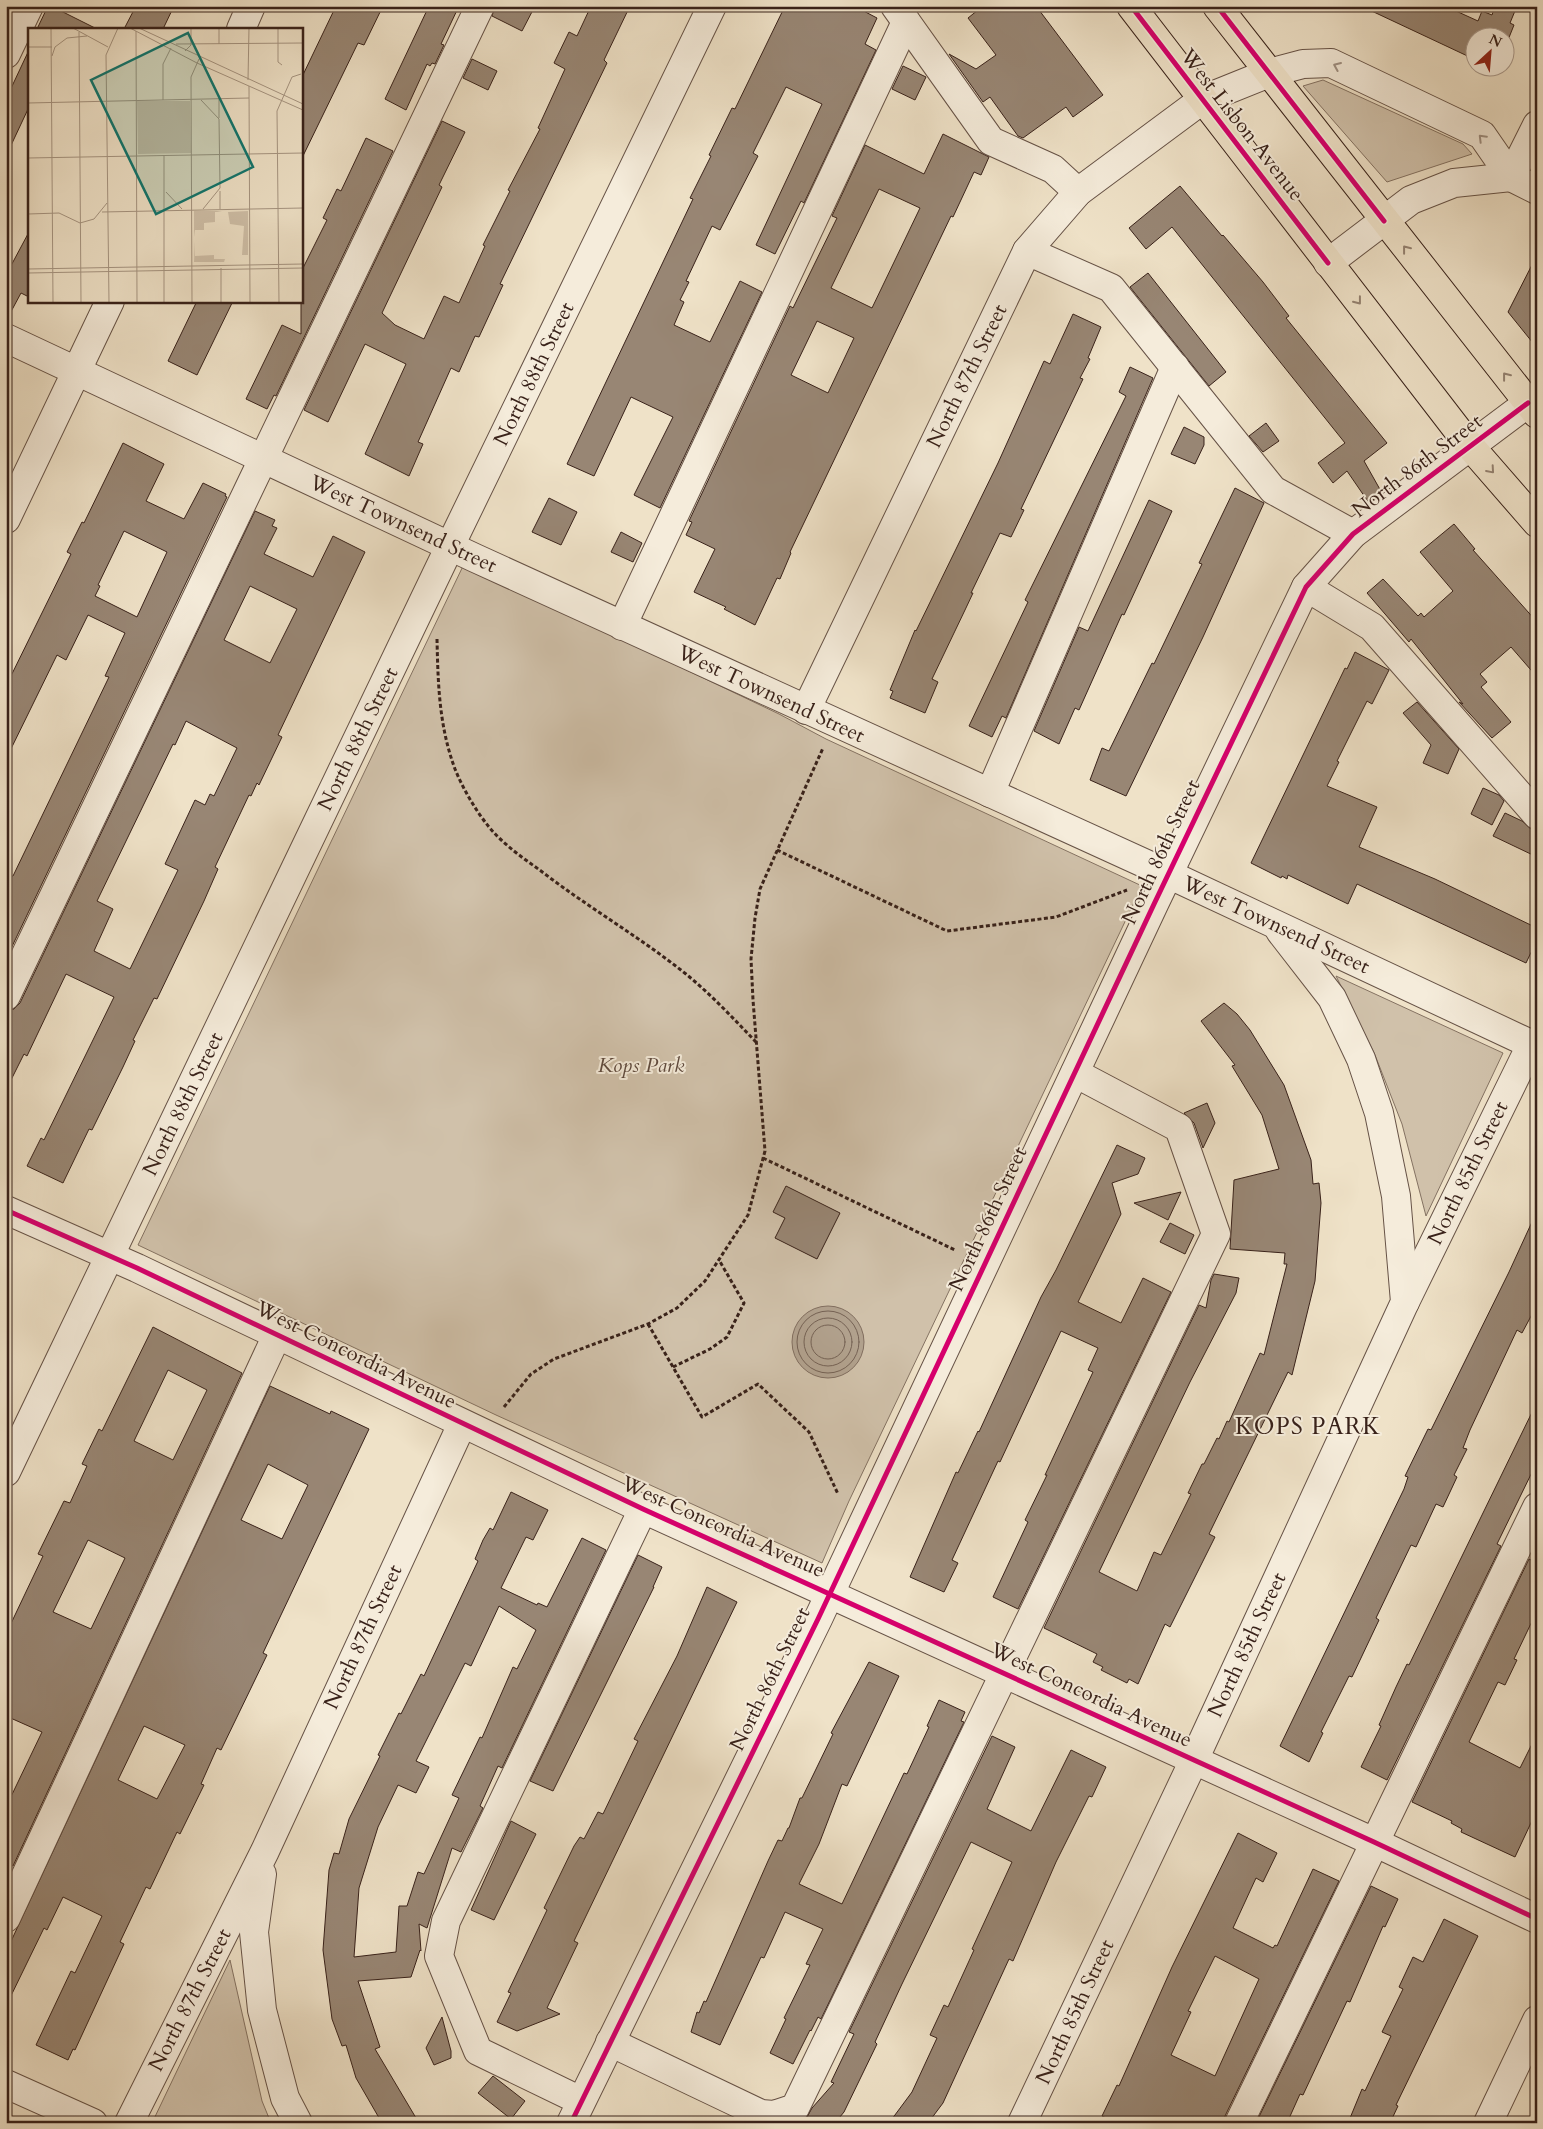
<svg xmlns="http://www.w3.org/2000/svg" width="1543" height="2129" viewBox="0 0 1543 2129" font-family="Cardo,serif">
<rect width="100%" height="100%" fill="#efe2c8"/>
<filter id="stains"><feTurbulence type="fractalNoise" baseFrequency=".004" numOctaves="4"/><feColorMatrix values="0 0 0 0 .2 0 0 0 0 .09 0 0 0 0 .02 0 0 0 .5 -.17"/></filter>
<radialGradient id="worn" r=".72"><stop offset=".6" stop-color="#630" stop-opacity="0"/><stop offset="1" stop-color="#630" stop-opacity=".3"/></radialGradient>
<!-- green -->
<g fill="#d0c1aa" stroke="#847262">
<polygon points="1323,80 1463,144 1472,154 1387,182 1303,86"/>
<polygon points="464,564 779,714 826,739 1142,886 849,1501 822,1563 496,1415 138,1245"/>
<polygon points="1336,976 1503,1053 1426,1216 1402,1124 1375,1055"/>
<polygon points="230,1960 262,2101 271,2123 152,2123"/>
</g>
<!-- water -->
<circle fill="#b1a18d" stroke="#816e5f" cx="828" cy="1342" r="36"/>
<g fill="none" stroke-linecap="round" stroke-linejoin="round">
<!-- shore -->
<g stroke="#756254" stroke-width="1">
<circle cx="828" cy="1342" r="31"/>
<circle cx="828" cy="1342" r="24"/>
<circle cx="828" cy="1342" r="17"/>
</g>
</g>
<!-- building -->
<g fill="#988674" stroke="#39221a" fill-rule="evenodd">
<polygon points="48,6 51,6 97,29 37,29"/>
<polygon points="136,6 174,6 163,29 124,29"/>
<polygon points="336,6 383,6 364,45 358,43 301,160 301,79"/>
<polygon points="429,6 459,6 441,44 444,45 435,64 432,63 430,66 427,64 406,110 385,99"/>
<polygon points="495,6 535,6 522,31 492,16"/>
<polygon points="591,6 630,6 604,60 607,63 500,284 503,285 479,337 475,336 459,372 451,368 418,442 423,444 409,476 365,454 406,364 365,344 328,422 304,410 442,121 465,132 439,185 442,187 382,313 395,325 424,339 444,296 459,303 485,246 483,245 510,191 508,190 540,129 538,128 565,69 554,63 569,32 577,36"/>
<polygon points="785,6 854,6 877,18 865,44 876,50 804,203 801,201 775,254 756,245 822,104 786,87 753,153 758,156 720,230 712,226 686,281 689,282 680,300 684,302 674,325 710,342 740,281 762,292 660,508 634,495 673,417 631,397 594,476 567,464 693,199 690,198 711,156 709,155 732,108 735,109"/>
<polygon points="983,6 1036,6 1103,95 1073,117 1066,107 1023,138 1018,136 990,97 983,102 949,54 976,69 996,55 968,18"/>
<polygon points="1361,6 1445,6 1478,21 1482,11 1492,15 1495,6 1517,6 1510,23 1514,25 1506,45 1506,38 1476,38 1476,60"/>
<polygon points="29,50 29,107 6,156 6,99"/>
<polygon points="472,59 497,71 488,90 463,78"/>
<polygon points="903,66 926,77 915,100 892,89"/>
<path d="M 943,134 L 989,157 L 981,175 L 974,172 L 953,217 L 951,216 L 790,552 L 791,553 L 780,579 L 777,578 L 755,625 L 724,609 L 726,607 L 694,592 L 715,549 L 686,535 L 692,522 L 689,521 L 790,306 L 793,308 L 837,218 L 832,216 L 865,145 L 924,174 ZM 879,189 L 920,208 L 872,308 L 831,288 ZM 817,321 L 854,338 L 828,393 L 791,375 Z"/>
<polygon points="366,138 393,151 276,396 274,395 267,409 246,399 282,325 301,334 301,272 327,220 323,218 337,189 341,191"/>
<polygon points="1180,186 1222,236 1223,235 1263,282 1289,316 1286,318 1387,443 1364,461 1382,493 1369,503 1347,471 1333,483 1318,463 1345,443 1172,227 1146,249 1129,228"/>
<polygon points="29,232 29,297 21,293 6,321 6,275"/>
<polygon points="1537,255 1537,348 1508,312"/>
<polygon points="1148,273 1226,372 1209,386 1130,287"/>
<polygon points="197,301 233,301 197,375 168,361"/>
<polygon points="1073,314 1101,327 1088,358 1090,359 1080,378 1083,379 1021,509 1024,510 1011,537 1000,533 971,593 973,593 965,610 932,679 938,682 925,713 890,698 893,691 890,690 915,630 916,631 998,463 1044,361 1050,364"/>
<polygon points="1130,367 1153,378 1006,718 1002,716 992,737 969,726 1028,602 1025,600 1126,396 1119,392"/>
<polygon points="1266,423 1279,441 1263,452 1249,436"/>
<polygon points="1184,427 1204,437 1204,445 1195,464 1171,454"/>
<path d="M 123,443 L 164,464 L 146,501 L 184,519 L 203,483 L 226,494 L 225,496 L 227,497 L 6,959 L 6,886 L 12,876 L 13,876 L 109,677 L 105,676 L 125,633 L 88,615 L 66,660 L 57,655 L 6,759 L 6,686 L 71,554 L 67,552 L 82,522 L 84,523 ZM 124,531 L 167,552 L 137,617 L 95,596 L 100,586 L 98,585 Z"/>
<polygon points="1235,488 1264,503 1203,637 1126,796 1090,780 1102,748 1109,751 1152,663 1154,664 1202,564 1199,563"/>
<polygon points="549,498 577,512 561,545 532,532"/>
<polygon points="1149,500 1172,511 1124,615 1122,614 1079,710 1075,708 1059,744 1034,731 1079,627 1088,631"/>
<path d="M 255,511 L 275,520 L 272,526 L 277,528 L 264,554 L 313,577 L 333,536 L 365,552 L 278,735 L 282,737 L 259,785 L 257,783 L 251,796 L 249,795 L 215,867 L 218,869 L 204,901 L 157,999 L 154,998 L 133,1040 L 135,1041 L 123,1067 L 92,1130 L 89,1129 L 63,1183 L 27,1166 L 41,1138 L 44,1140 L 114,997 L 66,974 L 27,1056 L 24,1054 L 6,1090 L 6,1011 L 14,1009 L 20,1003 ZM 250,586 L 297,609 L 270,663 L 224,640 ZM 186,721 L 237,748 L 214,796 L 210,794 L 205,805 L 195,800 L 165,864 L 178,870 L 130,969 L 94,951 L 113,909 L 97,901 L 173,744 L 175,745 Z"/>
<polygon points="1454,524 1475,549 1473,550 1537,622 1537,677 1511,647 1480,674 1487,682 1481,687 1511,722 1492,738 1459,702 1463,704 1411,639 1409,642 1367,593 1383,579 1418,616 1421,613 1424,617 1453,591 1420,552"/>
<polygon points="621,532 642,543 633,562 611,552"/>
<polygon points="1355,652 1389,670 1372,704 1367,701 1337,761 1339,762 1327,786 1377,807 1359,847 1435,879 1537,928 1537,940 1526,963 1357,884 1348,904 1288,875 1287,879 1282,876 1281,878 1251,863 1345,668 1347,669"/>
<polygon points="1417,702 1459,749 1448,774 1423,763 1431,745 1403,713"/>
<polygon points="1483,788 1499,795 1504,801 1492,825 1471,814"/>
<polygon points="1505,813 1522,821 1532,830 1537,830 1537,857 1493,836"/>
<polygon points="1224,1003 1237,1014 1250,1030 1284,1085 1311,1160 1313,1184 1319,1183 1321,1203 1315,1281 1292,1375 1288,1372 1209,1534 1215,1537 1170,1627 1165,1624 1138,1684 1129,1679 1127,1683 1101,1670 1103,1667 1093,1662 1097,1654 1044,1628 1199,1305 1206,1308 1211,1280 1214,1274 1239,1278 1236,1293 1190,1382 1099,1572 1137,1591 1154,1552 1161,1555 1191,1494 1188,1493 1202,1464 1204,1464 1217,1438 1219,1439 1227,1421 1229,1422 1260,1353 1264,1355 1287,1264 1284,1264 1285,1253 1230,1249 1234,1180 1279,1169 1262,1115 1232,1066 1235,1065 1201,1021"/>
<polygon points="1207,1103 1215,1123 1203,1148 1194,1123 1184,1113"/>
<polygon points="1117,1145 1145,1158 1138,1174 1112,1183 1121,1214 1078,1302 1121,1323 1143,1278 1171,1292 1018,1609 993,1597 1028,1522 1025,1520 1047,1475 1045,1475 1093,1372 1088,1370 1098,1348 1061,1331 1000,1462 998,1461 952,1560 958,1563 944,1592 910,1577 956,1472 958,1473 978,1431 979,1432 1041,1297 1056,1270"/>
<polygon points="786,1186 840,1213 817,1259 775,1238 785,1218 773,1212"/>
<polygon points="1181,1192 1168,1220 1134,1203"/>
<polygon points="1537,1211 1537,1305 1522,1333 1517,1330 1470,1430 1463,1448 1467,1449 1454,1475 1457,1477 1443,1507 1436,1504 1416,1547 1411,1545 1376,1618 1379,1620 1352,1677 1349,1676 1321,1732 1323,1733 1309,1762 1280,1746 1404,1489 1408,1477 1405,1476 1428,1429 1431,1430 1509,1272"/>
<polygon points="1170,1223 1194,1235 1185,1254 1160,1242"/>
<path d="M 153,1327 L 242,1373 L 13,1866 L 6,1863 L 6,1807 L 42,1732 L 6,1716 L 6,1634 L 43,1556 L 38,1554 L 64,1501 L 70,1503 L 87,1466 L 82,1464 L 99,1429 L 102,1431 ZM 168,1370 L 207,1390 L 173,1460 L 134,1441 ZM 88,1540 L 125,1558 L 91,1629 L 53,1612 Z"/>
<path d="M 270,1386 L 330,1414 L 331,1411 L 369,1429 L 263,1653 L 267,1655 L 221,1750 L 217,1748 L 201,1784 L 204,1785 L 180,1834 L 177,1832 L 150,1889 L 146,1887 L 120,1942 L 124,1944 L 75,2050 L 73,2049 L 68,2060 L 36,2045 L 71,1971 L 75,1973 L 102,1916 L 63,1897 L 47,1930 L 44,1928 L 6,2006 L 6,1952 ZM 268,1464 L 308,1485 L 282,1539 L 241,1520 ZM 144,1726 L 185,1745 L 157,1799 L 118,1780 Z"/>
<polygon points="1537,1402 1537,1462 1497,1544 1501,1546 1387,1780 1361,1767 1381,1726 1379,1725 1396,1687 1407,1664 1409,1665"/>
<path d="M 511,1492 L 548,1510 L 533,1540 L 526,1537 L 501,1588 L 537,1605 L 538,1603 L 547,1607 L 582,1538 L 606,1550 L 502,1768 L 498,1766 L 480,1806 L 483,1808 L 461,1852 L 452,1848 L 427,1928 L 419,1924 L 421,1951 L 420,1950 L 411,1977 L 358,1981 L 380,2047 L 375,2049 L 419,2123 L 382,2123 L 356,2078 L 346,2045 L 342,2046 L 332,2019 L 323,1950 L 329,1870 L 334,1853 L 339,1854 L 349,1819 L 380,1756 L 378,1755 L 399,1713 L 401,1714 L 421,1674 L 424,1676 L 478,1561 L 475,1559 L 483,1540 L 490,1528 L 493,1530 ZM 499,1606 L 536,1630 L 517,1669 L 513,1667 L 482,1738 L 480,1737 L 452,1795 L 459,1798 L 424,1874 L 418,1872 L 407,1906 L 399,1906 L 396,1952 L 354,1957 L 359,1888 L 378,1827 L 398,1785 L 416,1793 L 429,1767 L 416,1761 L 465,1663 L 471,1666 Z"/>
<polygon points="638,1555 662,1567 653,1587 654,1587 553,1791 530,1781"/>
<polygon points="1529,1559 1537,1563 1537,1611 1514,1659 1517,1660 1505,1685 1498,1682 1469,1742 1520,1768 1537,1734 1537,1810 1515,1857 1461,1832 1462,1829 1451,1823 1452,1821 1412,1802"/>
<polygon points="707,1587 737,1602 574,1941 578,1943 547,2008 560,2014 517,2031 497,2022 511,1993 508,1992 547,1910 544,1908 574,1846 580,1837 584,1839 598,1812 603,1814 638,1741 634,1739 677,1656"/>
<polygon points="869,1662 899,1676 847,1786 842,1784 819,1844 799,1884 842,1904 904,1773 907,1774 929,1727 927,1726 939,1700 965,1712 961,1721 964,1722 821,2019 818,2017 811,2031 810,2030 793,2064 770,2053 786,2019 784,2018 810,1965 806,1964 823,1929 785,1912 764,1958 761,1957 720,2045 691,2032 697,2012 699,2013 704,2001 706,2002 768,1861 778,1840 782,1841 788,1828 789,1828 800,1798 802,1798 833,1734 831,1733"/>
<polygon points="992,1736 1015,1747 987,1809 1031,1831 1071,1750 1106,1767 1092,1797 1089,1796 1056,1862 1013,1961 1009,1959 943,2103 928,2123 889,2123 912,2092 937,2038 930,2035 944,2005 948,2007 974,1950 972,1949 1012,1862 971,1842 902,1984 875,2042 877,2044 844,2112 835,2123 800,2123 806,2119 812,2108 834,2083 831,2082 854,2034 849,2032"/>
<polygon points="511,1821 536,1834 494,1920 471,1910"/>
<path d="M 1238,1833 L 1277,1853 L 1263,1882 L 1256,1878 L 1233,1928 L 1273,1948 L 1275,1945 L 1277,1946 L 1313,1869 L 1339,1881 L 1225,2116 L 1224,2123 L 1116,2123 L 1102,2116 L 1117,2085 L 1119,2086 L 1172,1967 ZM 1215,1956 L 1259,1979 L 1215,2076 L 1171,2055 L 1191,2012 L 1188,2011 Z"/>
<polygon points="1371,1886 1398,1899 1385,1927 1383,1926 1350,2002 1347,2001 1303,2095 1300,2094 1287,2123 1256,2123"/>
<polygon points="1444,1919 1478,1936 1396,2105 1398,2106 1390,2123 1348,2123 1362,2089 1365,2091 1391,2036 1382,2032 1403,1989 1399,1987 1413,1957 1423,1962"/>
<polygon points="442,2017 451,2051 451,2058 434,2065 426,2048"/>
<polygon points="493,2076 525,2101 511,2119 478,2093"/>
</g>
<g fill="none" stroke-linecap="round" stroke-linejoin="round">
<!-- minor casing -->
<g stroke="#665246" stroke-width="30">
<g id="minor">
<polyline points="895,6 991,141 1053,169 1078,192"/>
<polyline points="241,29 251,6"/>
<polyline points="6,54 29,6"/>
<polyline points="1027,251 1111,288 1273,490 1353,534"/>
<polyline points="1328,263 1411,200 1454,183 1511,177 1537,125"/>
<polyline points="6,338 475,558 1168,874 1537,1047"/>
<polyline points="6,519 110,301"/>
<polyline points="1306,587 1372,627 1537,815"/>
<polyline points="622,626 906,22"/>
<polyline points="806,710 1027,251 1078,192 1202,100 1269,73 1303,64 1331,63 1482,135 1511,177 1537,190"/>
<polyline points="990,793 1175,367"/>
<polyline points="6,996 480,6"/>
<polyline points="6,1210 137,1268 643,1509 1374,1842 1537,1919"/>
<polyline points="1405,1302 1531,1045"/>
<polyline points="6,1472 450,546 712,6"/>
<polyline points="262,1874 254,1932 262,2010 285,2098 298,2123"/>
<polyline points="6,1918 277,1335"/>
<polyline points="610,2042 761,2114 774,2115 795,2108 1216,1234 1179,1128 1075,1073"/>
<polyline points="6,2084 93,2123"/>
<polyline points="581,2101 478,2051 439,1956 446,1921 643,1509"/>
<polyline points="129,2123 265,1851 462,1424"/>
<polyline points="571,2123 818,1619 1155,902 1306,587 1353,534 1528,403"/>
<polyline points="1022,2123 1194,1760 1405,1302 1396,1196 1379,1113 1361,1059 1332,998 1280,931"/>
<polyline points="1239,2123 1537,1507"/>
<polyline points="1488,2123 1537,2020"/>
</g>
</g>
<!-- major casing -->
<g stroke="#39221a" stroke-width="30">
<g id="major">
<polyline points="1131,6 1470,446 1537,523"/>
<polyline points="1217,6 1537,414"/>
</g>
</g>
<!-- path -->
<g stroke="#39221a" stroke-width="3" stroke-dasharray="4 2.5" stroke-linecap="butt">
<path d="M 437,639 C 438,684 439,726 455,769 C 463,789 476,811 489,827 C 504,845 523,858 541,871 C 585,905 633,933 677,967 C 706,989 731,1016 756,1042"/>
<polyline points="777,850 947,931 1056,917 1127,890"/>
<polyline points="763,1158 955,1250"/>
<polyline points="648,1324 702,1417 758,1384 809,1432 838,1494"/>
<polyline points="673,1367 710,1349 727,1337 744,1303 719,1260"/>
<polyline points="504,1407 531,1374 554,1359 648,1324 677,1308 705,1281 748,1215 765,1151 753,1000 751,959 755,918 760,889 823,748"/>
</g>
<!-- minor -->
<use href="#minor" stroke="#f5ecdb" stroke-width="28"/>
<!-- major -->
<use href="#major" stroke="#efe2c8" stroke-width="28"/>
<!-- cycleway casing -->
<g stroke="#f5ecdb" stroke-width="8">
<g id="cycleway">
<polyline points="1131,6 1328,263"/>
<polyline points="1217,6 1384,221"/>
<polyline points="6,1210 137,1268 643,1509 1374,1842 1537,1919"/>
<polyline points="571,2123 818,1619 1155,902 1306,587 1353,534 1528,403"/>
</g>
</g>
<!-- cycleway -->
<use href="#cycleway" stroke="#d6006c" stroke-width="5"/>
</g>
<!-- one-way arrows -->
<defs><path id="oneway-chevron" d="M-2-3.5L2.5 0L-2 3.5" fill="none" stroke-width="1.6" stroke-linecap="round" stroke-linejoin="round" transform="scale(1.25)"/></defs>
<g stroke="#a09184">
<use href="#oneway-chevron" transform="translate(1337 66) rotate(-157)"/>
<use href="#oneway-chevron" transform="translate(1482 138) rotate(-135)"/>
</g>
<g stroke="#948271">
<use href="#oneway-chevron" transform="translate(1406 249) rotate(-128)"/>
<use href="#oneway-chevron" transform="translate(1358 301) rotate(52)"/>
<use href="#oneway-chevron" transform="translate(1506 376) rotate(-128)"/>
<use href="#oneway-chevron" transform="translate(1491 470) rotate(49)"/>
</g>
<g text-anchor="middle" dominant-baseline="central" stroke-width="4" stroke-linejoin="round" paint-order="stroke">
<!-- street labels -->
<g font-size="21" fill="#39221a" stroke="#f5ecdb">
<text transform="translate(1242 125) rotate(52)">West Lisbon Avenue</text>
<text transform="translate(534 374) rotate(-64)">North 88th Street</text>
<text transform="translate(967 376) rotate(-64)">North 87th Street</text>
<text transform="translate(1417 466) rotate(-37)">North 86th Street</text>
<text transform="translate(403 524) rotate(25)">West Townsend Street</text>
<text transform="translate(771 694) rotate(25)">West Townsend Street</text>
<text transform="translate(358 739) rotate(-64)">North 88th Street</text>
<text transform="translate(1161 852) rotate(-65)">North 86th Street</text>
<text transform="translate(1276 925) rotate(25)">West Townsend Street</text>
<text transform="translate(183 1104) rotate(-64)">North 88th Street</text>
<text transform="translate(1468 1173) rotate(-64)">North 85th Street</text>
<text transform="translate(988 1219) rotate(-65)">North 86th Street</text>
<text transform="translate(356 1355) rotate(26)">West Concordia Avenue</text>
<text transform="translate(723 1527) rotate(24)">West Concordia Avenue</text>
<text transform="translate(363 1637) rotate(-65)">North 87th Street</text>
<text transform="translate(1247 1645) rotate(-65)">North 85th Street</text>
<text transform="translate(770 1679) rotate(-64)">North 86th Street</text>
<text transform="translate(1091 1695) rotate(25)">West Concordia Avenue</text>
<text transform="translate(190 2000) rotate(-63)">North 87th Street</text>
<text transform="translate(1075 2012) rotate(-65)">North 85th Street</text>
</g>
<!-- park labels -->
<g font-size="21" font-style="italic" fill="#5f4a3e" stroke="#f5ecdb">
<text x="641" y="1065">Kops Park</text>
</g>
<!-- quarter labels -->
<g font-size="24" letter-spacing="1" fill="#39221a" stroke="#f5ecdb">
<text x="1308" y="1426">KOPS PARK</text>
</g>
</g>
<!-- overview -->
<g transform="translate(28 28)">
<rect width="275" height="275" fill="#efe2c8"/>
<path d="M 109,73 L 162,73 L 163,125 L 110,126 ZM 189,183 L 194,184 L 187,184 L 187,194 L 176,195 L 176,202 L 167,202 L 166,209 L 166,183 ZM 220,183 L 220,227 L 214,227 L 216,198 L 202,196 L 200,184 ZM 167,213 L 167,228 L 186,227 L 186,231 L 197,231 L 196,234 L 166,234 Z" fill="#d0c1aa"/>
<path fill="none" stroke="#a69582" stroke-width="1" d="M 23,0 L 25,275M 45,0 L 80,19M 102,0 L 169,35 L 275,82M 111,0 L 275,76M 191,0 L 191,16M 250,0 L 250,34 L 254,37M 108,3 L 109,275M 51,4 L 53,275M 148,16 L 275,15M 0,19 L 24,19M 157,23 L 163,17 L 163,0M 24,28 L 27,19 L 39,10 L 59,8M 220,52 L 221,0M 221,58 L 222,275M 135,72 L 135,36 L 143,20M 173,72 L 191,91 L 192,160 L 175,181M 0,75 L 221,70M 191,90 L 191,71M 136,127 L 136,275M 0,130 L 275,125M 192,163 L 192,181M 138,164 L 154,181M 74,184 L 275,180M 0,186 L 31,185 L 52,195 L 66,191 L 79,175M 0,241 L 275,236M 0,245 L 275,240M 81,275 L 78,27 L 90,0M 164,275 L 163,49 L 171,31M 193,275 L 193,240M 251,275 L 249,83 L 264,49 L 273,46"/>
<path fill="#0f766e" fill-opacity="0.15" stroke="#0f766e" stroke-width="2.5" d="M 160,5 L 225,139 L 128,186 L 63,52 Z"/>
<rect width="275" height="275" fill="none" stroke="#39221a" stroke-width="2.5"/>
</g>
<!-- margin -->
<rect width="1543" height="2129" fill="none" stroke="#efe2c8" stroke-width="25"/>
<rect x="8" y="8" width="1528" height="2114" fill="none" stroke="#39221a" stroke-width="2.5"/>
<rect x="12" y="12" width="1518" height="2104" fill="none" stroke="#39221a"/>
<!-- north arrow -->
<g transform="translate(1490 52) rotate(26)"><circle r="24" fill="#f5ecdb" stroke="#aa9b8e"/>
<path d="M0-4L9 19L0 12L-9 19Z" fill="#8f2418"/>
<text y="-8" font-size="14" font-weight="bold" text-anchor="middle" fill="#39221a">N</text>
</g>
<rect width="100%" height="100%" filter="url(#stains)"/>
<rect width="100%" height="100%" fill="url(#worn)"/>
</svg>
